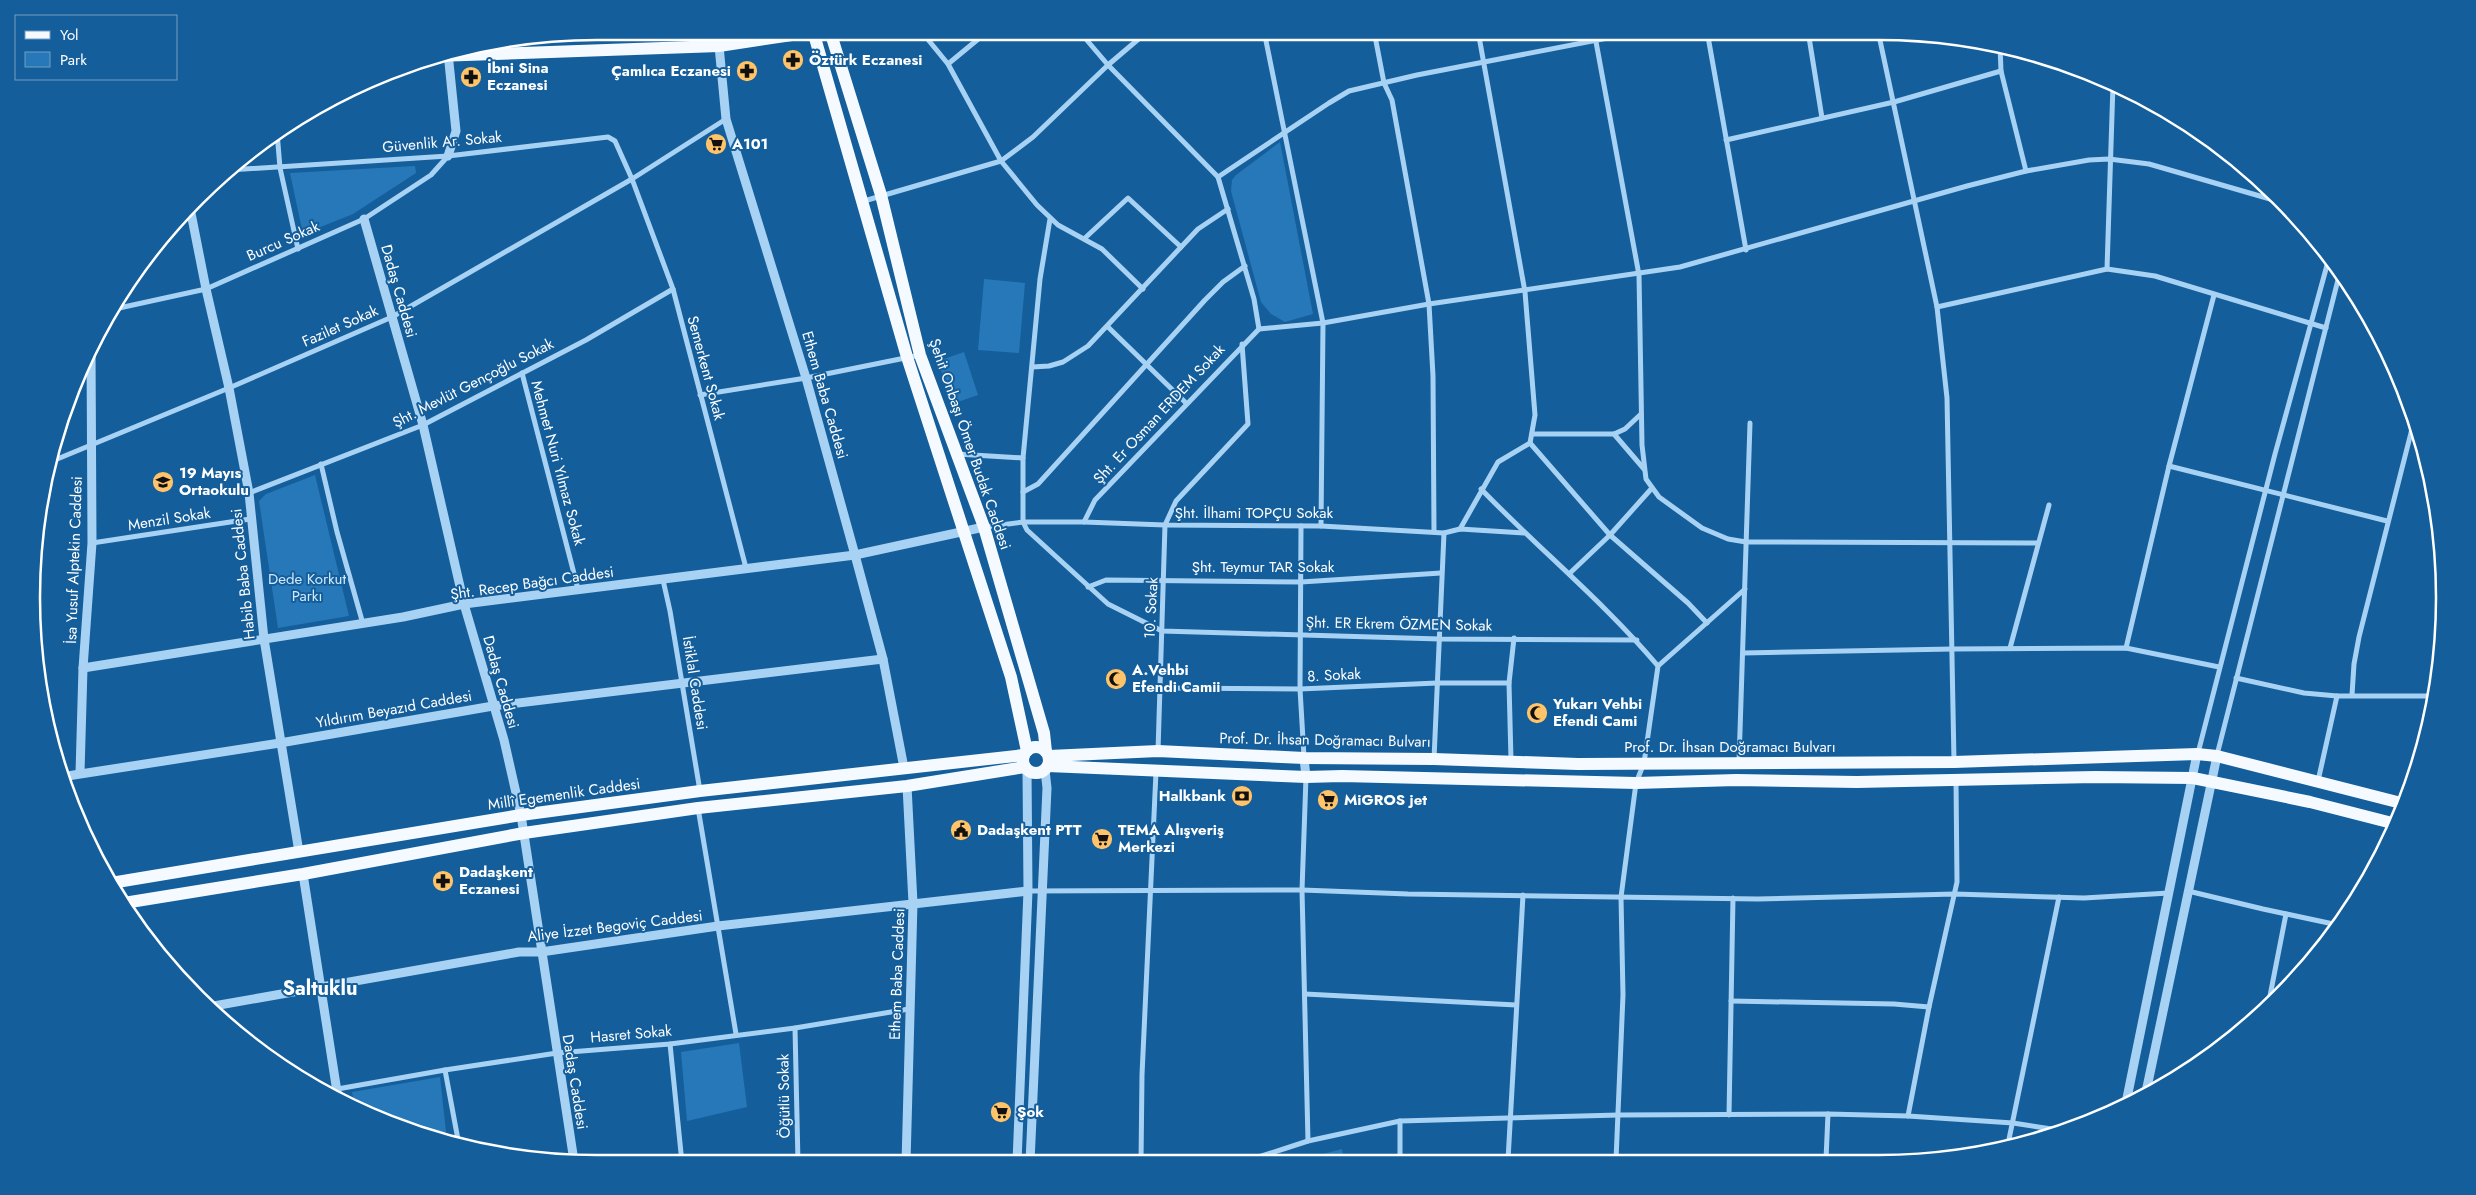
<svg xmlns="http://www.w3.org/2000/svg" width="2476" height="1195" viewBox="0 0 2476 1195" font-family="Jost,sans-serif">
<rect width="100%" height="100%" fill="#145e9b"/>
<!-- green -->
<g fill="#2778b9">
<polygon points="1280,142 1313,314 1285,322 1271,314 1261,302 1231,191 1232,180 1236,175"/>
<polygon points="415,166 416,173 353,214 303,234 290,173"/>
<polygon points="984,279 1025,283 1019,353 978,350"/>
<polygon points="964,352 978,395 952,404 938,361"/>
<polygon points="315,475 349,616 278,628 259,501 266,494"/>
<polygon points="739,1043 747,1107 687,1121 681,1052"/>
<polygon points="440,1077 447,1141 381,1121 355,1107 352,1092"/>
<polygon points="1342,1149 1344,1161 1296,1161"/>
</g>
<g fill="none" stroke-linecap="round" stroke-linejoin="round">
<!-- minor -->
<g stroke="#a8d2f3" stroke-width="5">
<polyline points="921,31 948,64 1001,161 1037,205 1058,225 1102,249 1143,289"/>
<polyline points="1079,31 1108,65 1218,177 1254,299 1259,329"/>
<polyline points="1264,31 1323,323 1321,526"/>
<polyline points="1374,31 1384,83 1392,100 1429,304 1433,376 1434,531"/>
<polyline points="1594,31 1639,275 1642,445 1646,479 1659,497 1702,528 1728,539 1746,542 2038,543"/>
<polyline points="1707,31 1746,250"/>
<polyline points="1808,31 1822,118"/>
<polyline points="1878,31 1937,307 1947,398 1954,761"/>
<polyline points="2000,46 2001,71 2026,171"/>
<polyline points="948,64 988,31"/>
<polyline points="277,132 280,168 298,249"/>
<polyline points="1726,140 1894,102 2001,71"/>
<polyline points="229,170 448,156 591,139 608,137 615,141 632,179 673,289 746,568"/>
<polyline points="1218,177 1329,103 1349,91 1417,75 1644,31"/>
<polyline points="864,201 1001,161 1033,137 1108,65 1148,31"/>
<polyline points="1050,219 1040,279 1023,458 1023,522 1027,530 1108,604 1162,631 1440,639 1637,640"/>
<polyline points="1085,238 1128,198 1181,247"/>
<polyline points="2107,269 2113,84"/>
<polyline points="1937,307 2107,269 2155,276 2326,328"/>
<polyline points="110,310 206,289 364,219 431,175 448,156"/>
<polyline points="1108,327 1186,403"/>
<polyline points="1259,329 1323,323 1429,304 1680,267 1967,186 2026,171 2089,160 2109,159 2149,164 2284,203"/>
<polyline points="1032,367 1049,366 1063,362 1088,346 1198,229 1228,209"/>
<polyline points="522,373 578,589"/>
<polyline points="700,395 806,378 920,355"/>
<polyline points="1641,414 1625,429 1614,434 1644,469"/>
<polyline points="1532,434 1614,434"/>
<polyline points="1530,443 1610,535 1688,603 1707,623"/>
<polyline points="957,454 1023,458"/>
<polyline points="50,462 229,388 392,317 632,179 726,119"/>
<polyline points="321,464 337,532 363,624"/>
<polyline points="2169,466 2387,521"/>
<path d="M 1481,489 C 1539,549 1604,602 1658,666 L 1644,763 L 1636,783 L 1621,897 L 1623,995 L 1616,1160"/>
<polyline points="1023,492 1038,484 1205,300 1223,282 1245,266"/>
<polyline points="249,493 423,425 586,340 673,289"/>
<polyline points="1084,522 1095,500 1259,329"/>
<polyline points="1301,526 1300,689 1304,757"/>
<polyline points="985,527 1023,522 1084,522 1165,525 1321,526 1444,533 1460,529 1524,533"/>
<polyline points="1460,529 1498,462 1530,443 1535,415 1525,292 1478,31"/>
<polyline points="92,543 250,519"/>
<polyline points="1570,573 1610,535 1652,488"/>
<polyline points="663,580 670,611 700,791"/>
<polyline points="1088,587 1106,580 1301,582 1441,573"/>
<polyline points="2010,648 2049,505"/>
<polyline points="2126,648 2169,466 2214,295"/>
<polyline points="1743,653 1953,649 2126,648 2219,667"/>
<polyline points="1658,666 1745,589"/>
<polyline points="2236,678 2304,693 2337,696 2435,696"/>
<polyline points="1161,688 1300,689 1437,683 1509,683"/>
<polyline points="2352,695 2354,664 2359,637 2414,421"/>
<polyline points="1158,751 1165,525 1176,501 1248,424 1242,344"/>
<polyline points="2198,753 2275,454 2329,258"/>
<polyline points="2217,755 2340,272"/>
<polyline points="1434,759 1444,533"/>
<polyline points="1511,760 1509,683 1514,638"/>
<polyline points="1739,762 1750,423"/>
<polyline points="1306,777 1302,890 1308,1141"/>
<polyline points="2318,781 2337,696"/>
<polyline points="698,808 736,1034"/>
<polyline points="1028,891 1302,890 1408,894 1758,899 1955,894 2084,898 2169,893"/>
<polyline points="2188,891 2263,909 2338,925"/>
<polyline points="1305,994 1516,1005"/>
<polyline points="1731,1001 1894,1004 1929,1007"/>
<polyline points="2269,1001 2286,914"/>
<polyline points="795,1028 798,1163"/>
<polyline points="670,1044 682,1163"/>
<polyline points="445,1070 459,1145"/>
<polyline points="326,1091 445,1070 557,1053 670,1044 795,1028 909,1009"/>
<polyline points="1729,1115 1733,898"/>
<polyline points="1908,1116 1929,1007 1957,882 1956,781"/>
<polyline points="1400,1121 1400,1161"/>
<polyline points="2008,1144 2059,897"/>
<polyline points="1826,1159 1828,1114"/>
<polyline points="1508,1160 1523,895"/>
<polyline points="1246,1161 1308,1141 1400,1121 1619,1115 1828,1114 1908,1116 2013,1123 2058,1130"/>
<polyline points="1141,1162 1142,1075 1156,772"/>
</g>
<!-- tertiary -->
<g stroke="#a8d2f3" stroke-width="9">
<polyline points="721,31 719,46 726,119 806,378 855,555 883,659 904,768"/>
<polyline points="448,156 456,131 448,53"/>
<polyline points="190,208 206,289 229,388 249,493 264,639 299,852"/>
<polyline points="364,219 423,425 464,604 504,740 521,815 574,1161"/>
<polyline points="83,668 403,617 464,604 855,555 984,527"/>
<polyline points="1304,758 1306,777"/>
<polyline points="80,773 83,668 92,543 91,347"/>
<polyline points="61,777 280,743 493,706 883,659"/>
<polyline points="303,874 338,1098"/>
<polyline points="208,1007 519,952 541,952 718,926 1028,891"/>
<polyline points="2146,1092 2217,756"/>
<polyline points="2126,1103 2197,754"/>
<polyline points="1017,1162 1028,891 1027,770"/>
<polyline points="1030,1162 1047,788 1045,770"/>
<polyline points="906,1163 913,903 907,786"/>
</g>
<!-- primary -->
<g stroke="#f4faff" stroke-width="12">
<polyline points="813,31 907,357 1011,677 1027,751"/>
<polyline points="830,31 881,195 920,355 984,527 1044,733 1046,752"/>
<polyline points="570,34 624,31"/>
<polyline points="436,56 719,46 819,31"/>
<circle cx="1036" cy="760" r="13"/>
<polyline points="1049,756 1158,751 1304,758 1434,759 1578,764 1954,762 2197,754 2217,756 2405,804"/>
<polyline points="1048,766 1306,777 1342,776 1636,783 1736,780 1857,782 2095,777 2193,778 2310,802 2396,824"/>
<polyline points="111,883 521,815 700,791 1024,755"/>
<polyline points="124,903 303,874 524,833 698,808 907,786 1025,767"/>
</g>
</g>
<!-- icons -->
<defs>
<g id="pharmacy-disc" transform="scale(1.125)"><circle r="9.5" fill="#ffc46a" stroke="#145e9b"/><path d="M-2-6h4v4h4v4h-4v4h-4v-4h-4v-4h4Z" fill="#111"/></g>
<g id="supermarket-disc" transform="scale(1.125)"><circle r="9.5" fill="#ffc46a" stroke="#145e9b"/><path d="M-6-5.5h2.5l.6 2H6L4.5 2H-2.5L-4.4-4H-6ZM-1.5 3.2a1.3 1.3 0 1 0 .1 0ZM3 3.2a1.3 1.3 0 1 0 .1 0Z" fill="#111"/></g>
<g id="school-disc" transform="scale(1.125)"><circle r="9.5" fill="#ffc46a" stroke="#145e9b"/><path d="M0-5L7-2L0 1L-7-2ZM-4 1L0 2.5L4 1V4Q0 6-4 4Z" fill="#111"/></g>
<g id="mosque-disc" transform="scale(1.125)"><circle r="9.5" fill="#ffc46a" stroke="#145e9b"/><path d="M3.5-4.9A6 6 0 1 0 3.5 4.9A5 5 0 1 1 3.5-4.9Z" fill="#111"/></g>
<g id="bank-disc" transform="scale(1.125)"><circle r="9.5" fill="#ffc46a" stroke="#145e9b"/><path d="M-6-4H6V4H-6ZM0-2.3a2.3 2.3 0 1 0 0 4.6a2.3 2.3 0 1 0 0-4.6Z" fill="#111"/></g>
<g id="civic-disc" transform="scale(1.125)"><circle r="9.5" fill="#ffc46a" stroke="#145e9b"/><path d="M-.6-6.5H3V-4.5H.6V-3L4-1V1h2V6H-6V1h2V-1L-.6-3ZM-1.2 2.5V6h2.4V2.5Z" fill="#111"/></g>
</defs>
<g fill-rule="evenodd">
<use href="#pharmacy-disc" x="793" y="60"/>
<use href="#pharmacy-disc" x="747" y="71"/>
<use href="#pharmacy-disc" x="471" y="77"/>
<use href="#supermarket-disc" x="716" y="144"/>
<use href="#school-disc" x="163" y="482"/>
<use href="#mosque-disc" x="1116" y="679"/>
<use href="#mosque-disc" x="1537" y="713"/>
<use href="#bank-disc" x="1242" y="796"/>
<use href="#supermarket-disc" x="1328" y="800"/>
<use href="#civic-disc" x="961" y="830"/>
<use href="#supermarket-disc" x="1102" y="839"/>
<use href="#pharmacy-disc" x="443" y="881"/>
<use href="#supermarket-disc" x="1001" y="1112"/>
</g>
<g text-anchor="middle" dominant-baseline="central" stroke-width="4" stroke-linejoin="round" paint-order="stroke">
<!-- poi labels -->
<g font-size="15" font-weight="bold" fill="#fff" stroke="#145e9b" text-anchor="start">
<text x="809" y="60">Öztürk Eczanesi</text>
<text x="487" y="68">İbni Sina<tspan x="487" dy="17">Eczanesi</tspan></text>
<text x="731" y="71" text-anchor="end">Çamlıca Eczanesi</text>
<text x="732" y="144">A101</text>
<text x="179" y="473">19 Mayıs<tspan x="179" dy="17">Ortaokulu</tspan></text>
<text x="1132" y="670">A.Vehbi<tspan x="1132" dy="17">Efendi Camii</tspan></text>
<text x="1553" y="704">Yukarı Vehbi<tspan x="1553" dy="17">Efendi Cami</tspan></text>
<text x="1226" y="796" text-anchor="end">Halkbank</text>
<text x="1344" y="800">MiGROS jet</text>
<text x="977" y="830">Dadaşkent PTT</text>
<text x="1118" y="830">TEMA Alışveriş<tspan x="1118" dy="17">Merkezi</tspan></text>
<text x="459" y="872">Dadaşkent<tspan x="459" dy="17">Eczanesi</tspan></text>
<text x="1017" y="1112">Şok</text>
</g>
<!-- street labels -->
<g font-size="15" fill="#fff" stroke="#145e9b">
<text transform="translate(442 142) rotate(-5)">Güvenlik Ar. Sokak</text>
<text transform="translate(283 241) rotate(-24)">Burcu Sokak</text>
<text transform="translate(399 291) rotate(74)">Dadaş Caddesi</text>
<text transform="translate(340 326) rotate(-24)">Fazilet Sokak</text>
<text transform="translate(706 368) rotate(75)">Semerkent Sokak</text>
<text transform="translate(473 383) rotate(-27)">Şht. Mevlüt Gençoğlu Sokak</text>
<text transform="translate(825 395) rotate(74)">Ethem Baba Caddesi</text>
<text transform="translate(1159 414) rotate(-47)">Şht. Er Osman ERDEM Sokak</text>
<text transform="translate(970 444) rotate(71)">Şehit Onbaşı Ömer Budak Caddesi</text>
<text transform="translate(558 463) rotate(75)">Mehmet Nuri Yılmaz Sokak</text>
<text x="1254" y="513">Şht. İlhami TOPÇU Sokak</text>
<text transform="translate(169 519) rotate(-9)">Menzil Sokak</text>
<text transform="translate(74 560) rotate(-88)">İsa Yusuf Alptekin Caddesi</text>
<text x="1263" y="567">Şht. Teymur TAR Sokak</text>
<text transform="translate(243 574) rotate(-96)">Habib Baba Caddesi</text>
<text transform="translate(532 583) rotate(-8)">Şht. Recep Bağcı Caddesi</text>
<text transform="translate(1151 608) rotate(-87)">10. Sokak</text>
<text transform="translate(1399 624) rotate(1)">Şht. ER Ekrem ÖZMEN Sokak</text>
<text transform="translate(1334 675) rotate(-3)">8. Sokak</text>
<text transform="translate(501 682) rotate(74)">Dadaş Caddesi</text>
<text transform="translate(695 683) rotate(81)">İstiklal Caddesi</text>
<text transform="translate(394 709) rotate(-10)">Yıldırım Beyazıd Caddesi</text>
<text transform="translate(1325 740) rotate(1)">Prof. Dr. İhsan Doğramacı Bulvarı</text>
<text x="1730" y="747">Prof. Dr. İhsan Doğramacı Bulvarı</text>
<text transform="translate(564 794) rotate(-8)">Millî Egemenlik Caddesi</text>
<text transform="translate(615 926) rotate(-7)">Aliye İzzet Begoviç Caddesi</text>
<text transform="translate(897 974) rotate(-88)">Ethem Baba Caddesi</text>
<text transform="translate(631 1034) rotate(-5)">Hasret Sokak</text>
<text transform="translate(575 1082) rotate(81)">Dadaş Caddesi</text>
<text transform="translate(784 1096) rotate(-91)">Öğütlü Sokak</text>
</g>
<!-- park labels -->
<g font-size="15" fill="#d0eafd" stroke="#145e9b">
<text x="307" y="579">Dede Korkut<tspan x="307" dy="17">Parkı</tspan></text>
</g>
<!-- district labels -->
<g font-size="20" font-weight="bold" fill="#fff" stroke="#145e9b">
<text x="320" y="988">Saltuklu</text>
</g>
</g>
<!-- crop -->
<path d="M0 0H2476V1195H0ZM597 40H1879A557 557 0 0 1 2436 597V598A557 557 0 0 1 1879 1155H597A557 557 0 0 1 40 598V597A557 557 0 0 1 597 40Z" fill="#145e9b" fill-rule="evenodd"/>
<path fill="none" stroke="#fff" stroke-width="2.5" d="M597 40H1879A557 557 0 0 1 2436 597V598A557 557 0 0 1 1879 1155H597A557 557 0 0 1 40 598V597A557 557 0 0 1 597 40Z"/>
<!-- legend -->
<rect x="15" y="15" width="162" height="65" fill="#145e9b" stroke="#729ec3"/>
<rect x="25" y="31" width="25" height="8" fill="#f4faff" stroke="#729ec3"/>
<text x="60" y="40" font-size="15" fill="#ffffff">Yol</text>
<rect x="25" y="52" width="25" height="15" fill="#2778b9" stroke="#729ec3"/>
<text x="60" y="65" font-size="15" fill="#ffffff">Park</text>
</svg>
